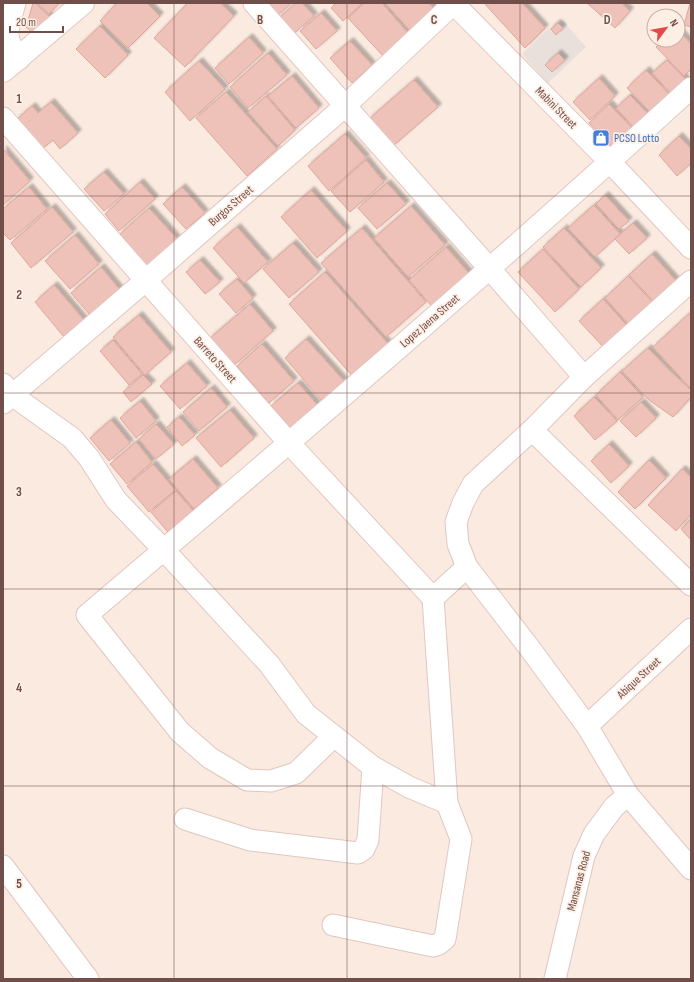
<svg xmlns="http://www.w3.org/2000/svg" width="694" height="982" viewBox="0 0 694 982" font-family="'Sofia Sans Condensed',sans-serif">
<defs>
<filter id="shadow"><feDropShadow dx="3.5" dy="-3.5" stdDeviation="1" flood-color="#0004"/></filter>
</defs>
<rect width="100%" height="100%" fill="#fbeae0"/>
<!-- industrial -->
<polygon fill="#e9dfdb" points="560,18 586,47 548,83 522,54"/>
<!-- building -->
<g fill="#efc2b9" stroke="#e0a59a" filter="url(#shadow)">
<polygon points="33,3 35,3 52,19 36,36 26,27"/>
<polygon points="37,3 59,3 49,14"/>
<polygon points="117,3 147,3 160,16 128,48 100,21"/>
<polygon points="188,3 220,3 234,16 185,67 154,38"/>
<polygon points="264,3 291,3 276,17"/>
<polygon points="296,3 302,3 314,16 292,35 278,19"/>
<polygon points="336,3 363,3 343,21 331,8"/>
<polygon points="364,3 382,3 408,33 383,56 348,18"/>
<polygon points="385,3 429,3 437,12 413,34"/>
<polygon points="484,3 522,3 545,28 525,48"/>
<polygon points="587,3 621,3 630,11 615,28"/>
<polygon points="690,3 691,3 691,27 684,25"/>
<polygon points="321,13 337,31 316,49 300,31"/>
<polygon points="558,23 563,28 556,35 551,29"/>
<polygon points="100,26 128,55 105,78 76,49"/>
<polygon points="678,30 691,44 691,69 684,76 656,47 663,40 678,40"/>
<polygon points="249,37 263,53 229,84 215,68"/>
<polygon points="350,41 372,65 352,83 330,58"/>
<polygon points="268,53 287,75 248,108 230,87"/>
<polygon points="558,53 565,60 552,72 545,65"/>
<polygon points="667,60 689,83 674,97 652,73"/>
<polygon points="199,61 225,89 190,121 165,92"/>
<polygon points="646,70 673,98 654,116 627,88"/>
<polygon points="292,76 319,108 296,128 268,96"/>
<polygon points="599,78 615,96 590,120 573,102"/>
<polygon points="414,80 438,107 393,146 369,119"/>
<polygon points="226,92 277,149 247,176 196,118"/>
<polygon points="630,95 651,117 637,131 616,108"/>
<polygon points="266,96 295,130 278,146 248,112"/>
<polygon points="51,102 78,133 60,149 53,140 42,149 16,120 32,106 38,113"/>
<polygon points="609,104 636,132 615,151 589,123"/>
<polygon points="345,134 366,158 329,191 308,166"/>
<polygon points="679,136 691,149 691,163 677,176 659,155"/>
<polygon points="3,149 30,181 3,205"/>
<polygon points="366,160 384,182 350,212 331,191"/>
<polygon points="104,172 124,194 104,211 84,189"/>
<polygon points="140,182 155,199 119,231 105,214"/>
<polygon points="387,183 406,204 377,229 358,208"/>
<polygon points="29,187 47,209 10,240 3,233 3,209"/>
<polygon points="182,187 205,213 186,229 163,204"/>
<polygon points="311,190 347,231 317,258 281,217"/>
<polygon points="605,195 629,221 619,229 596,204"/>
<polygon points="594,205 620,234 595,257 568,228"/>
<polygon points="411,206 445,245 408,277 374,238"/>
<polygon points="52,207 73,232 31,268 11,243"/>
<polygon points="149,208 177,239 147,266 119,235"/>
<polygon points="633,223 647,238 629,254 615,239"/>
<polygon points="237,227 268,262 244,283 213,248"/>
<polygon points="362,228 426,302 386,337 321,263"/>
<polygon points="564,228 601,268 581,287 543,247"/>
<polygon points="75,235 99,264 70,289 45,261"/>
<polygon points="293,243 319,272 289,298 263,269"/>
<polygon points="446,247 473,278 436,311 409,280"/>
<polygon points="543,249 579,289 555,312 518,272"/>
<polygon points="652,254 678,283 656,304 629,275"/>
<polygon points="200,260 220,282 205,294 186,272"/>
<polygon points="101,267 120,290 90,315 71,293"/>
<polygon points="325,272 390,346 354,378 289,304"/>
<polygon points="628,276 655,305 631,327 605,298"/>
<polygon points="237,279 253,298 236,313 219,294"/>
<polygon points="54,285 84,320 64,337 35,302"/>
<polygon points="603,299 630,329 607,351 579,321"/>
<polygon points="250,304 273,331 233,366 209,339"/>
<polygon points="691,312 691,389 653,347"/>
<polygon points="139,315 171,352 145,375 113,337"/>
<polygon points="306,339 344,381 322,401 285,358"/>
<polygon points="113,340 142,374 129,385 100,351"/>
<polygon points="262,344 294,381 269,403 237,366"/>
<polygon points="648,348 668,369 691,390 691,397 673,417 649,400 622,371"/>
<polygon points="187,363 207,386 180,409 160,386"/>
<polygon points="620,372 643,397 618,420 596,395"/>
<polygon points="143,375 152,384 131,402 123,392"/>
<polygon points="298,383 320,408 294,432 271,406"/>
<polygon points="211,388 227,407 199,431 183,412"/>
<polygon points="594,397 617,421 595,440 574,416"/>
<polygon points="140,401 156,421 136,438 120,418"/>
<polygon points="641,402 656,418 636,437 620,421"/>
<polygon points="230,410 254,438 221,467 196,438"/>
<polygon points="179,417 195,435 182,446 167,427"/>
<polygon points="111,420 130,443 109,461 90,438"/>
<polygon points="156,424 174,444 156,459 139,439"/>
<polygon points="136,442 152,462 127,484 110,464"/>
<polygon points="609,444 629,466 611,483 591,461"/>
<polygon points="193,459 218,488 194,509 169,479"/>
<polygon points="649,460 666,478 635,509 618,492"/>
<polygon points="153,464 175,490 149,512 127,486"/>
<polygon points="682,469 691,477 691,514 676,531 648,505"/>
<polygon points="176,491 197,515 172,537 151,512"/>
<polygon points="691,519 691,540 681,529"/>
</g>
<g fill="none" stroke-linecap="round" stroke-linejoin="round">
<!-- street casing -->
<g stroke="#e0c7c0" stroke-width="23">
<g id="street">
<path d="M 15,3 C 8,29 2,35 19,59"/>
<polyline points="254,3 490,269 584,377"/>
<polyline points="453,3 610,162 691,248"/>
<polyline points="3,118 289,443 433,598"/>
<polyline points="691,281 584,377 532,430 473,484 463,503 456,522 458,544 467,567 531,650 587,726 628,795 691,869"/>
<polyline points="3,384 12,395 72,438 89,458 116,500 164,550 269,664 306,714 373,767 409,787 447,803"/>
<polyline points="3,403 145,281 345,106 454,3"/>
<polyline points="532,430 691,585"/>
<polyline points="433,598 467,567"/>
<polyline points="587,726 691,629"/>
<path d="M 334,736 L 296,773 L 271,781 L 247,780 L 210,758 L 180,732 L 87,615 C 291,442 494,268 691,88"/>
<polyline points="185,819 250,840 358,853 364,849 368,840 373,767"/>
<polyline points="3,866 88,979"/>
<polyline points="333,925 433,946 439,944 445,939 461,839 447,803 433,598"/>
<polyline points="555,979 584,856 594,834 614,807 628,795"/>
</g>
</g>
<!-- secondary casing -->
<g stroke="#e5c7bd" stroke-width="24">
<polyline id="secondary" points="3,71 83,3"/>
</g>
<!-- street -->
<use href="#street" stroke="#fff" stroke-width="21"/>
<!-- secondary -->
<use href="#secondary" stroke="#fff" stroke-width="22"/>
</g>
<!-- grid -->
<path fill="none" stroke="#704e49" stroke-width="1" stroke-opacity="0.55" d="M 174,3 L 174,979M 347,3 L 347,979M 520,3 L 520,979M 3,196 L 691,196M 3,393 L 691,393M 3,589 L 691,589M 3,786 L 691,786"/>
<!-- icons -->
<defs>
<g id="shop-square" transform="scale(0.9)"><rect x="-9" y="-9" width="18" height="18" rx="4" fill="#3f7fe0" stroke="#feefe5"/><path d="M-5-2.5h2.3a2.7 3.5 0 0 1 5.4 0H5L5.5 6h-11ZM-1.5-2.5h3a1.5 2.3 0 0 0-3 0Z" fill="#fff"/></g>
</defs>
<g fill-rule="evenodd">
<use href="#shop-square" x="601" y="138"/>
</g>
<g text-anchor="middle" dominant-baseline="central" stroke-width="3.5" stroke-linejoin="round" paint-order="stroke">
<!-- street labels -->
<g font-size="12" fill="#704e49" stroke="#feefe5">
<text transform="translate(556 108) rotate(45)">Mabini Street</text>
<text transform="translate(231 206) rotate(-41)">Burgos Street</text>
<text transform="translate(430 321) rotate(-41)">Lopez Jaena Street</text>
<text transform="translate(215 360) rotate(48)">Barreto Street</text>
<text transform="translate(639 678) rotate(-43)">Abique Street</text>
<text transform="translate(579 881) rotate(-75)">Mansanas Road</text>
</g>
<!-- shop labels -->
<g font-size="12" fill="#366cbe" stroke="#feefe5" text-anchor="start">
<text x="614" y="138">PCSO Lotto</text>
</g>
</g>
<g font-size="13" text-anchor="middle" font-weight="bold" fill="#704e49" stroke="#feefe5" stroke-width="3.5" stroke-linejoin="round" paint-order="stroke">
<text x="260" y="24">B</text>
<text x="434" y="24">C</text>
<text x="607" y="24">D</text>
<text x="19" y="103">1</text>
<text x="19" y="299">2</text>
<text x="19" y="496">3</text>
<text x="19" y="692">4</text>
<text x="19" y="888">5</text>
</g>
<!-- border -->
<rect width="694" height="982" fill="none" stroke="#704e49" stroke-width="8"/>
<!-- north arrow -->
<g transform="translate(666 28) rotate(58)"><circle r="19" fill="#feefe5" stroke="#c5afa7"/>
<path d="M0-3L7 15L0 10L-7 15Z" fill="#e04a4a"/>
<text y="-6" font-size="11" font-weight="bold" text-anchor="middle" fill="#704e49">N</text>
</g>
<!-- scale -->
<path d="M10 26v6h53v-6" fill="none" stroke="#704e49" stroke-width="2"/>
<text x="16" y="26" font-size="12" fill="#704e49" stroke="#feefe5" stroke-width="3" paint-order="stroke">20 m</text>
</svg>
